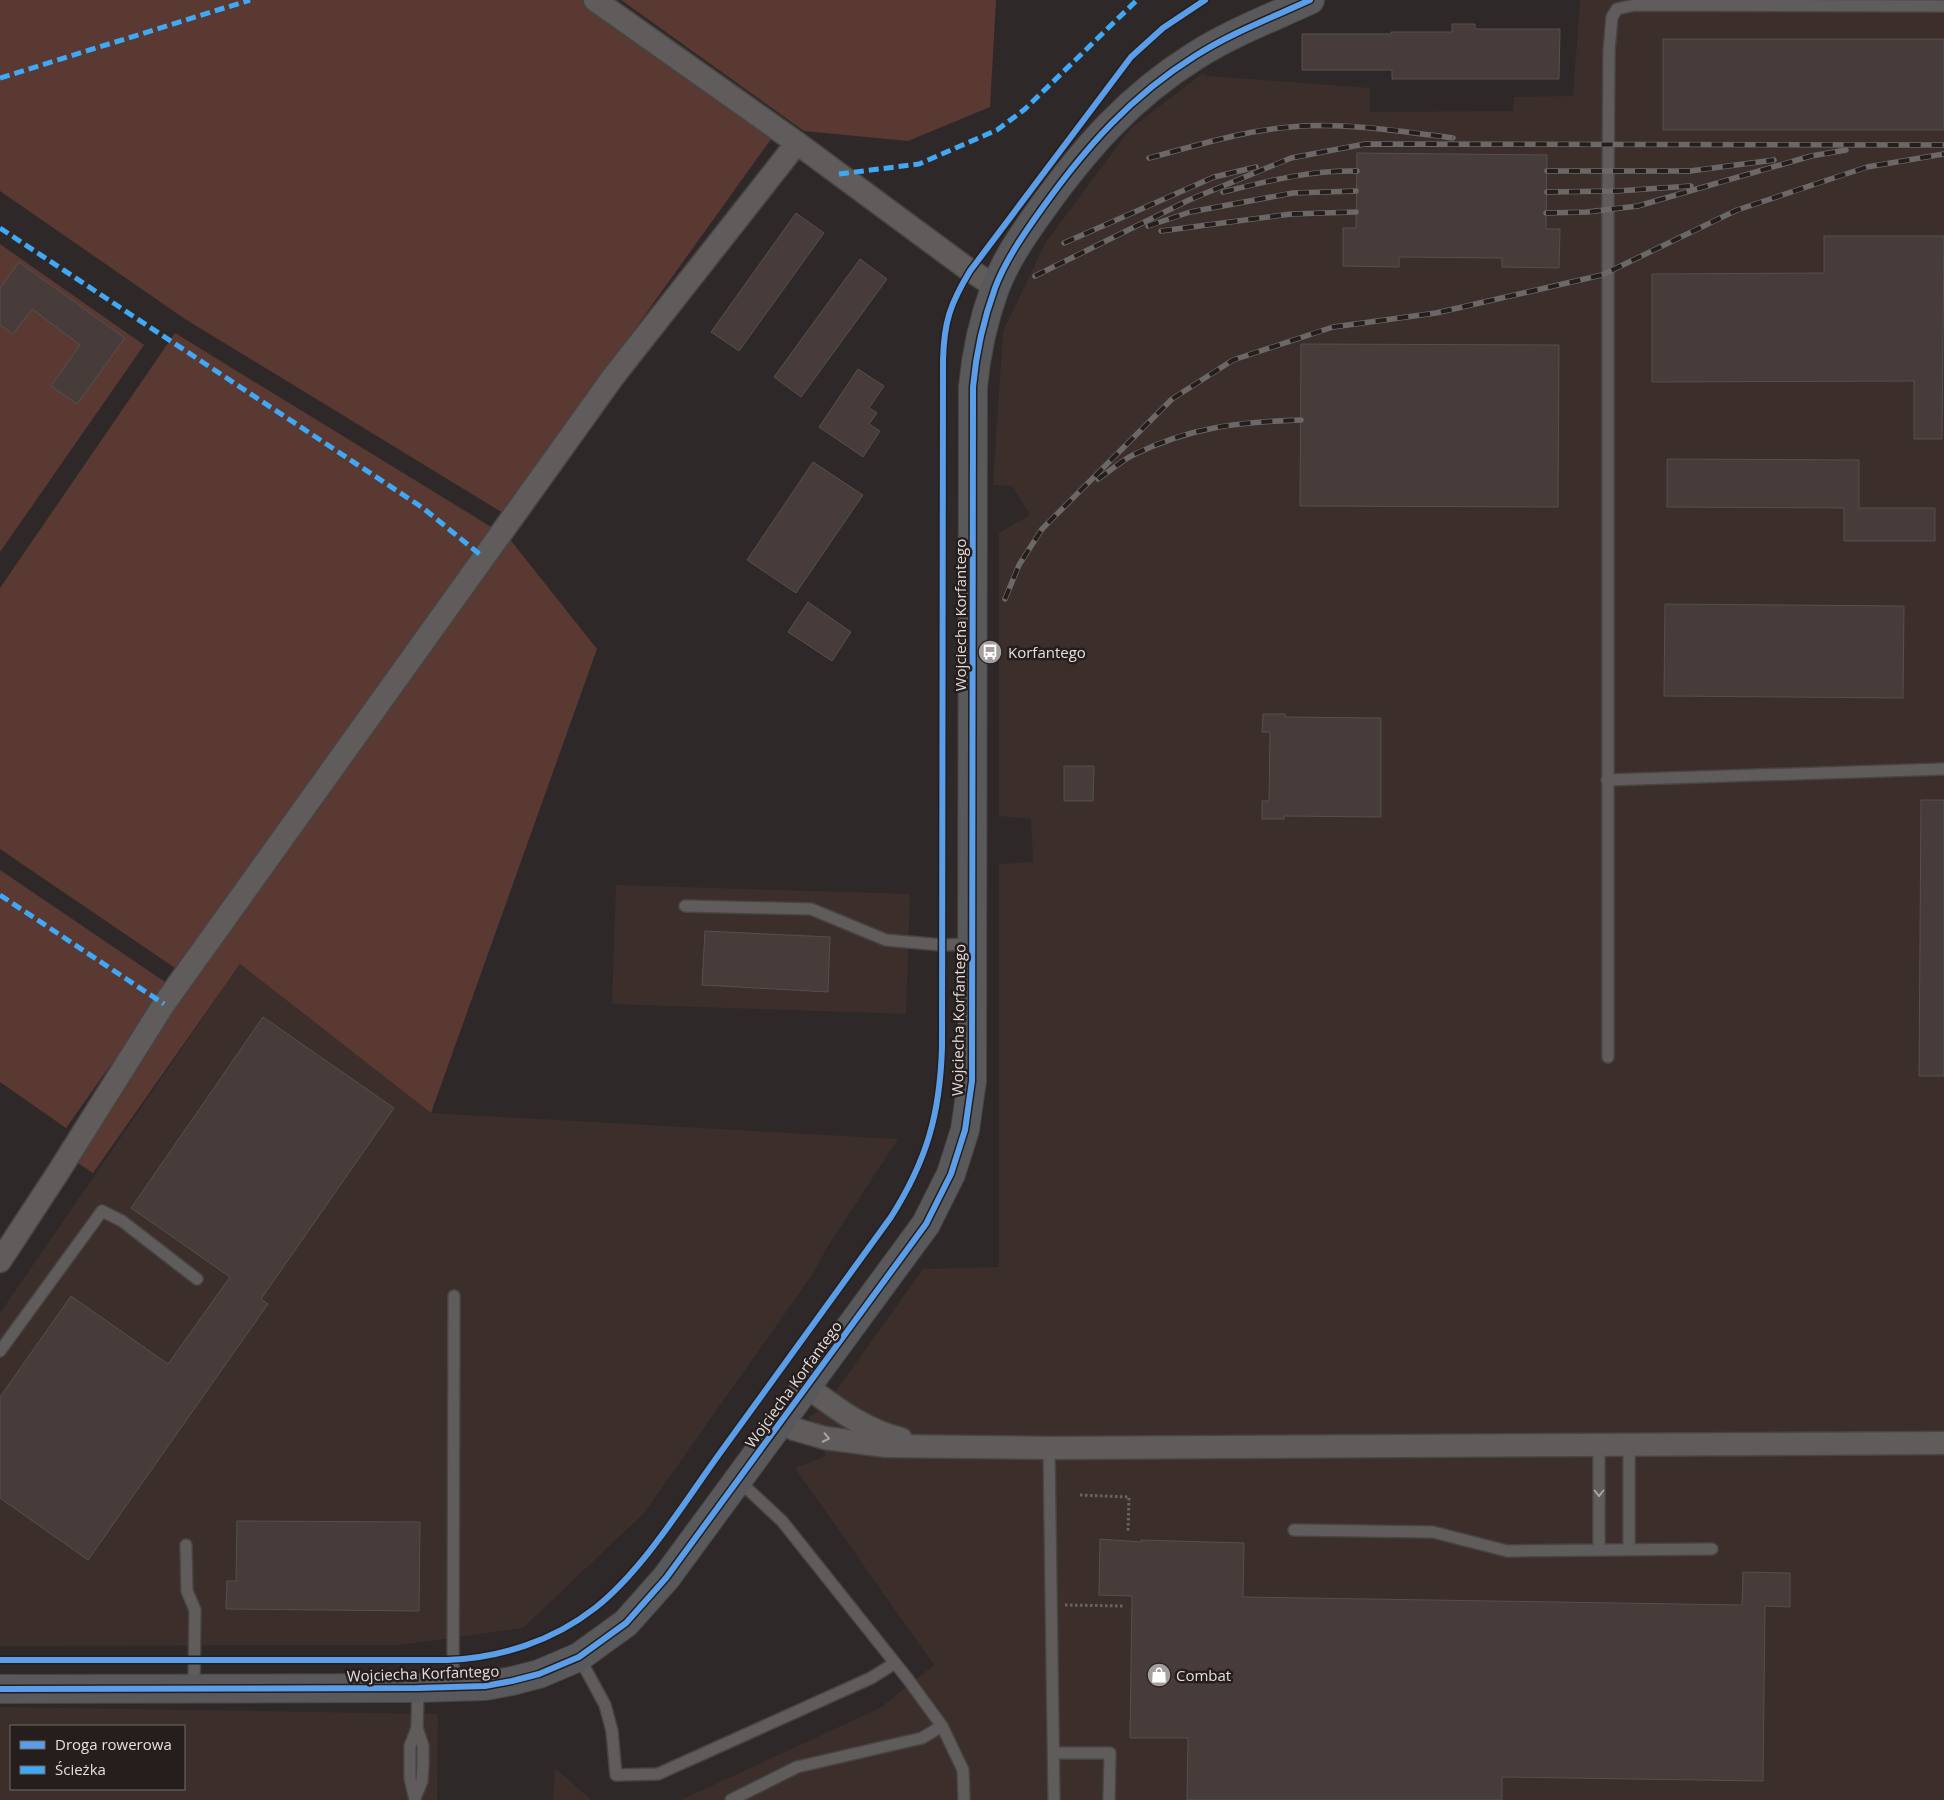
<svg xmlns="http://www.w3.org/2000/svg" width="1944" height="1800" viewBox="0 0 1944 1800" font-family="'Open Sans',sans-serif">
<rect width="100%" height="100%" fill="#2e2928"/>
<!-- built -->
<g fill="#3c2e2b" fill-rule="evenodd">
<polygon points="1580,0 1944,0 1944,1800 681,1800 880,1708 934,1665 795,1468 826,1456 809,1417 825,1406 923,1269 999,1267 999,864 1033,862 1031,819 999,816 999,533 1030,515 1012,486 993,485 1003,331 1046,242 1131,128 1203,73 1208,76 1370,88 1370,112 1513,111 1514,97 1573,96"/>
<polygon points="616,885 910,894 906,1014 612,1004"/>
<polygon points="240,964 431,1113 898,1139 828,1246 812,1275 644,1513 523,1628 400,1645 0,1646 0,1313"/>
<path d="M 0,1707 L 438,1714 L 437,1800 L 0,1800 ZM 11,1726 L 184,1726 L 184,1789 L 11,1789 Z"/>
<polygon points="555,1768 591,1800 553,1800"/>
</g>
<!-- green -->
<g fill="#593932">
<polygon points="0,0 588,0 776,132 503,513 185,319 0,191"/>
<polygon points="621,0 996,0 990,107 908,141 804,131"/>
<polygon points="0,244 144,345 0,552"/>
<polygon points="175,333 493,528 178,970 0,849 0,588"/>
<polygon points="508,537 597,649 431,1113 240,964 93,1173 67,1156"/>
<polygon points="0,870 168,984 66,1128 0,1082"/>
</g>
<!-- building -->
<g fill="#483c3a" stroke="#54504e">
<polygon points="1452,24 1475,24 1475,29 1560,29 1559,79 1392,79 1392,70 1302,70 1302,34 1391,34 1391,32 1452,32"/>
<rect x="1663" y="39" width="281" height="91"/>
<polygon points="1357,153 1547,155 1546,229 1560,229 1559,268 1502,267 1502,258 1399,257 1399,267 1343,266 1343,228 1356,228"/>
<polygon points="796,213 824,233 739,351 711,332"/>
<polygon points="1824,236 1944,236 1942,439 1914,439 1914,381 1652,382 1652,274 1824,273"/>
<polygon points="860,259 887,279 801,397 774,377"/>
<polygon points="19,262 125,338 77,404 51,386 80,345 32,309 13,334 0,325 0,288"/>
<polygon points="1301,344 1559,345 1558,507 1300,506"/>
<polygon points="858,369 884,386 869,408 877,413 869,424 880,431 863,457 819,427"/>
<polygon points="1667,459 1859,460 1859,508 1935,508 1935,541 1844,541 1844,508 1667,507"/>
<polygon points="813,462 863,495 796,593 747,560"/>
<polygon points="808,602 851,632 832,661 788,632"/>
<polygon points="1665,604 1904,606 1903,698 1664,696"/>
<polygon points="1263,714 1285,714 1285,717 1381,718 1381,817 1284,816 1284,819 1262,819 1262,801 1269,801 1270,732 1262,732"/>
<polygon points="1064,766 1094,766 1093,801 1064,801"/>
<polygon points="1921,800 1944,800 1944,1076 1919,1076"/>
<polygon points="705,931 830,937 828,992 702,985"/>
<polygon points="263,1017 394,1108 261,1299 268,1304 88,1560 0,1498 0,1397 71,1296 168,1364 230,1277 131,1208"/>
<polygon points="237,1521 420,1522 419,1611 226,1609 227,1581 236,1581"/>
<polygon points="1100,1539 1141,1542 1141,1540 1244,1543 1243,1597 1742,1605 1743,1572 1790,1573 1790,1607 1765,1606 1763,1781 1502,1777 1502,1800 1187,1800 1188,1738 1130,1738 1132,1596 1099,1595"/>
</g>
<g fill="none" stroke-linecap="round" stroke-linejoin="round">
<!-- lane casing -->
<g stroke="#474443" stroke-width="14">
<g id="lane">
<polyline points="1607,780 1944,769"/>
<polyline points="685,906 811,909 886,940 942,945 972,944"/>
<polyline points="1608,1057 1608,192 1609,51 1612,17 1617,9 1635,5 1944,6"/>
<polyline points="0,1351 102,1211 122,1221 197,1279"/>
<polyline points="1629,1444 1629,1549"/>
<polyline points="1599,1445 1599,1549"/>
<polyline points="1049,1448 1054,1800"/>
<polyline points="738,1480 782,1521 907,1678 942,1726 963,1770 964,1800"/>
<polyline points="1294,1530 1433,1532 1507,1551 1712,1549"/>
<polyline points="186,1545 187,1591 195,1610 194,1689"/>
<polyline points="579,1657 605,1705 612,1731 616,1775 658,1774 871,1678 895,1663"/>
<polyline points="453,1687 454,1296"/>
<polyline points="1054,1753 1110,1753 1109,1800"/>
<polyline points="415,1798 422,1781 423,1763 423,1746 417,1728 418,1688"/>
<polyline points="415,1800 410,1778 410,1746 417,1728"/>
<polyline points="731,1800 797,1767 922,1738 942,1726"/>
</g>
</g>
<!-- street casing -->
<g stroke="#474443" stroke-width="25">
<g id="street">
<polyline points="595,0 797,143 965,267 996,287"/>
<polyline points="0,1261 59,1171 164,1004 613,377 797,143"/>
<path d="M 806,1386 C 836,1408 864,1430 901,1439"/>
<polyline points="781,1421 794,1429 825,1438 886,1446 1049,1448 1944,1443"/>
</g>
</g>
<!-- secondary casing -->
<g stroke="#474443" stroke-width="30">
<path id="secondary" d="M 0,1689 L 418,1688 L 485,1686 L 512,1681 L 539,1674 L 579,1657 L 626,1623 L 666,1578 L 926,1224 L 951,1174 L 965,1130 L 972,1081 L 973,387 C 976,353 983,321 995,288 C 1006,259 1025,232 1043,207 C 1086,147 1131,96 1195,56 C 1231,33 1271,18 1310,0"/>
</g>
<!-- path -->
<g stroke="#686464" stroke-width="3" stroke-dasharray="2.5 2.5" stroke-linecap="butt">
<polyline points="1080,1495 1129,1497 1128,1533"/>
<polyline points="1065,1605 1124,1606"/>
</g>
<!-- lane -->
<use href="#lane" stroke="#5f5c5b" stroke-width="11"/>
<!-- street -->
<use href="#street" stroke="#5f5c5b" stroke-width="22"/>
<!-- secondary -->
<use href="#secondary" stroke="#59595b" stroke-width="28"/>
<!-- rail casing -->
<g stroke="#6b6867" stroke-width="5.5">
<g id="rail">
<path d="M 1149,158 C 1195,146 1242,131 1290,127 C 1345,122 1399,131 1453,138"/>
<polyline points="1547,171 1690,171 1774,160"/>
<path d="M 1223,192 C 1268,181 1310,170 1357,171"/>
<polyline points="1547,192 1617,191 1691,186"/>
<polyline points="1546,213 1587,212 1638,206 1811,156 1846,150"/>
<polyline points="1148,226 1190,212 1293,193 1356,191"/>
<polyline points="1161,231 1291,214 1356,212"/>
<polyline points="1064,243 1214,177 1256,167"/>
<polyline points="1035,276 1189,200 1291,158 1365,144 1944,145"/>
<path d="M 1098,479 C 1110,471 1121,461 1133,455 C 1191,427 1238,422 1301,420"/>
<polyline points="1005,599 1019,565 1042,529 1172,399 1233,360 1333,327 1436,313 1602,275 1737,210 1867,167 1944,154"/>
</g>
</g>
<!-- rail -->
<use href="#rail" stroke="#261e1d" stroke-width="4" stroke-dasharray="11" stroke-linecap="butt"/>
<!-- quiet -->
<g stroke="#3fa9f5" stroke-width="5" stroke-dasharray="10 5" stroke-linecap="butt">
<polyline points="0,78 250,0"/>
<polyline points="839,174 919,164 997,130 1025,109 1137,0"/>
<polyline points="0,228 423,508 483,557"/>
<polyline points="0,895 164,1004"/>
</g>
<!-- cycleway casing -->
<g stroke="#261e1d" stroke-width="9">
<g id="cycleway">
<path d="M 0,1660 L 447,1660 C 500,1658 553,1641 595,1608 C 644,1569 683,1504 720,1453 C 777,1374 834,1296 891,1217 C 927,1160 940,1114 942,1047 L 943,360 C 944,322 950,304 970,271 L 1131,57 L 1163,28 L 1205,0"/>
<path d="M 0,1689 L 418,1688 L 485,1686 L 512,1681 L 539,1674 L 579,1657 L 626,1623 L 666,1578 L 926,1224 L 951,1174 L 965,1130 L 972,1081 L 973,387 C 976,353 983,321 995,288 C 1006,259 1025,232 1043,207 C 1086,147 1131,96 1195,56 C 1231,33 1271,18 1310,0"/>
</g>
</g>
<!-- cycleway -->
<use href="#cycleway" stroke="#5a9eea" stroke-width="6"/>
</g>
<!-- one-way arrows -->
<defs><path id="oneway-chevron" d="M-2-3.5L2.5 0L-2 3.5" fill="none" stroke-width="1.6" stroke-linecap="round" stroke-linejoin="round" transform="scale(1.25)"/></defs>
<g stroke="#a8a4a2">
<use href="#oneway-chevron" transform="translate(826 1438) rotate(12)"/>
<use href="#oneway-chevron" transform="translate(1599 1493) rotate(90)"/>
</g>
<!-- icons -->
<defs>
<g id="bus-disc" transform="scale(1.25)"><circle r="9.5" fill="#a49f9e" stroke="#261e1d"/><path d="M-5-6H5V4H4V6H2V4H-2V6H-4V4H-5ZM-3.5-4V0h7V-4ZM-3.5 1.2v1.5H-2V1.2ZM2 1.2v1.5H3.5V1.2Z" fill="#fff"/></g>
<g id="shop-disc" transform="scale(1.25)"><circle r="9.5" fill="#a49f9e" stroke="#261e1d"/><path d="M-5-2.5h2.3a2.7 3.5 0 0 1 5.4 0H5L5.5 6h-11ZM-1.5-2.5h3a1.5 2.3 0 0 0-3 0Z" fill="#fff"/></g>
</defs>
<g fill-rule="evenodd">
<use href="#bus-disc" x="990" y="652"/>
<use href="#shop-disc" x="1159" y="1675"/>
</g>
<g text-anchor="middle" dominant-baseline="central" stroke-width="5" stroke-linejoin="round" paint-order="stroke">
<!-- street labels -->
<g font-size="15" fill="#e4dedd" stroke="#261e1d">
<text transform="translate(960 615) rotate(-90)">Wojciecha Korfantego</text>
<text transform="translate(958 1020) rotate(-89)">Wojciecha Korfantego</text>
<text transform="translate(793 1384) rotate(-54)">Wojciecha Korfantego</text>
<text transform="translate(423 1673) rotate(-2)">Wojciecha Korfantego</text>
</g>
<!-- poi labels -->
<g font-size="15" fill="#e4dedd" stroke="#261e1d" text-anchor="start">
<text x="1008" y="652">Korfantego</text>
<text x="1176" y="1675">Combat</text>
</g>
</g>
<!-- legend -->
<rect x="10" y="1725" width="175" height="65" fill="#261e1d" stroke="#726b6a"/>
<rect x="20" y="1741" width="25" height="8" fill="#5a9eea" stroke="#726b6a"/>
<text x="55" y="1750" font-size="15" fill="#e4dedd">Droga rowerowa</text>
<rect x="20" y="1766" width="25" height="8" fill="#3fa9f5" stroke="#726b6a"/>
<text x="55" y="1775" font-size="15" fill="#e4dedd">Ścieżka</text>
</svg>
